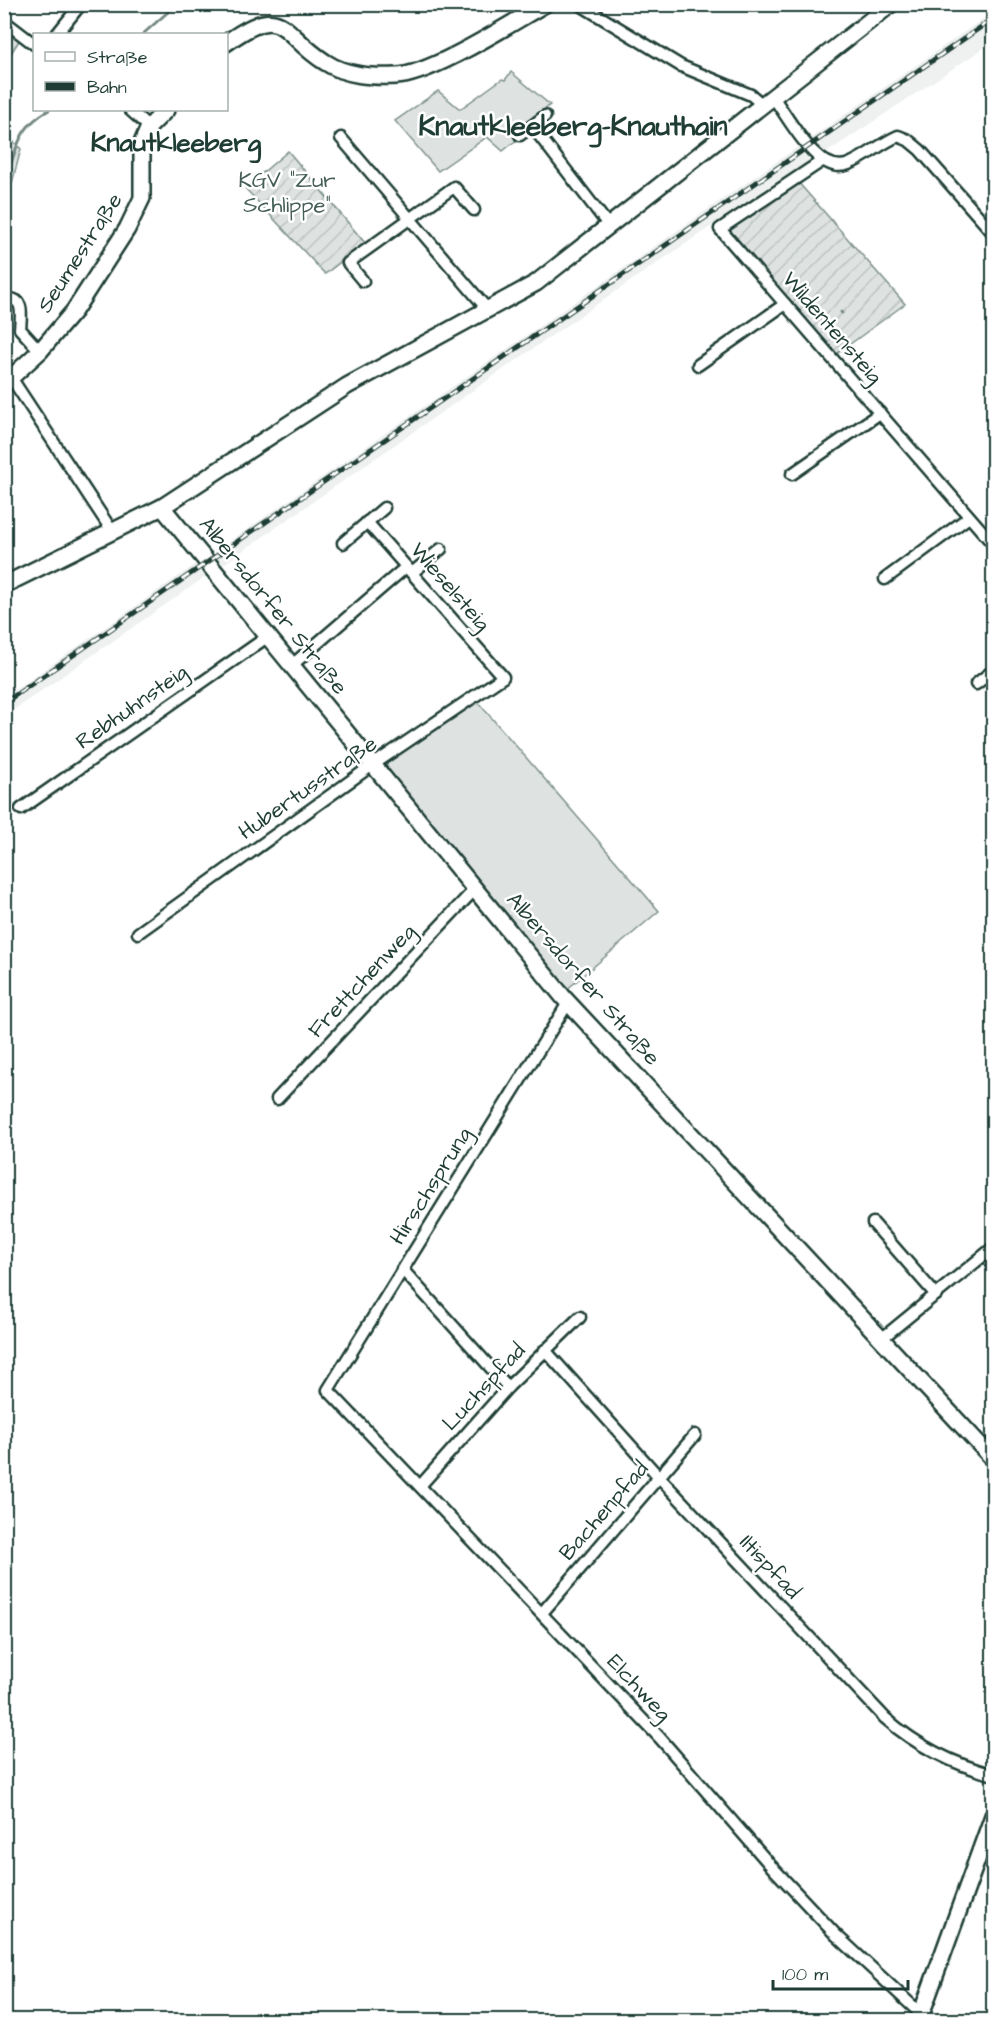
<svg xmlns="http://www.w3.org/2000/svg" width="998" height="2025" viewBox="0 0 998 2025" font-family="'Architects Daughter',sans-serif">
<defs>
<pattern id="forest-crowns" width="20" height="18" patternUnits="userSpaceOnUse" patternTransform="scale(1.5)"><rect width="20" height="18" fill="#dee3e2"/><path d="M2 6a3 3 0 1 1 6 0M12 15a3 3 0 1 1 6 0" fill="none" stroke="#bec4c2"/></pattern>
<pattern id="garden-furrows" width="10" height="10" patternUnits="userSpaceOnUse" patternTransform="scale(1.5)"><rect width="10" height="10" fill="#dee3e2"/><path d="M-1 1l2-2M0 10L10 0M9 11l2-2" fill="none" stroke="#bec4c2"/></pattern>
</defs>
<rect width="100%" height="100%" fill="#fff"/>
<filter id="ink" filterUnits="userSpaceOnUse"><feTurbulence type="fractalNoise" baseFrequency=".0167" numOctaves="2"/><feDisplacementMap in="SourceGraphic" scale="12" xChannelSelector="R" yChannelSelector="G"/><feConvolveMatrix kernelMatrix="1 2 1 2 8 2 1 2 1" color-interpolation-filters="sRGB"/></filter>
<g filter="url(#ink)">
<!-- built -->
<g fill="#eef1f0">
<polygon points="993,12 993,42 823,155 811,138"/>
<polygon points="802,144 814,161 755,201 750,200 603,300 218,568 207,557"/>
<polygon points="199,562 208,575 5,716 5,697"/>
</g>
<!-- grass -->
<g fill="#dee3e2" stroke="#7e908b" stroke-width="1.5">
<polygon points="511,72 550,105 515,131 519,138 503,151 487,137 438,171 395,121 438,91 460,109 502,79 505,80"/>
<polygon points="477,701 659,911 565,991 382,765"/>
</g>
<!-- forest -->
<polygon fill="url(#forest-crowns)" stroke="#7e908b" stroke-width="1.5" points="13,141 21,149 10,191 5,202 5,154"/>
<!-- garden -->
<g fill="url(#garden-furrows)" stroke="#7e908b" stroke-width="1.5">
<polygon points="5,29 19,41 8,58 5,57"/>
<polygon points="288,151 365,243 325,274 245,188"/>
<polygon points="797,181 905,304 835,355 726,230"/>
</g>
<g fill="none" stroke-linecap="round" stroke-linejoin="round">
<!-- stream -->
<g stroke="#758883" stroke-width="3">
<polyline points="143,34 177,4"/>
<path d="M 4,183 C 17,151 16,128 49,110"/>
<polyline points="841,312 842,313"/>
</g>
<!-- street casing -->
<g stroke="#1f3d34" stroke-width="15">
<g id="street">
<polyline points="579,4 681,66 751,95 763,105"/>
<polyline points="4,21 34,44"/>
<polyline points="57,34 81,4"/>
<path d="M 773,97 C 789,118 818,177 849,164 C 866,157 880,144 898,136 L 908,140 L 920,150 L 994,234"/>
<polyline points="130,110 149,127"/>
<polyline points="545,116 532,126 609,226"/>
<polyline points="520,135 532,126"/>
<polyline points="341,138 488,310"/>
<polyline points="822,161 720,229 994,545"/>
<polyline points="363,281 348,263 454,187 474,210"/>
<path d="M 4,300 C 25,295 21,315 20,329 L 40,351"/>
<polyline points="698,365 785,304"/>
<polyline points="12,379 112,531"/>
<polyline points="792,474 880,413"/>
<polyline points="343,543 384,508"/>
<polyline points="412,573 441,549"/>
<polyline points="885,579 969,517"/>
<polyline points="291,666 406,567"/>
<polyline points="976,684 994,670"/>
<polyline points="21,809 267,637"/>
<polyline points="138,933 374,764 503,677 367,522"/>
<polyline points="568,1003 328,1390 660,1738 772,1867 836,1935 921,2014"/>
<polyline points="277,1099 475,889"/>
<polyline points="873,1223 936,1295"/>
<polyline points="402,1269 508,1387"/>
<polyline points="880,1340 994,1247"/>
<path d="M 545,1350 L 659,1477 L 885,1718 C 917,1746 952,1764 994,1775"/>
<polyline points="420,1486 508,1387 580,1317"/>
<polyline points="542,1613 695,1435"/>
</g>
</g>
<!-- secondary casing -->
<g stroke="#1f3d34" stroke-width="20">
<g id="secondary">
<path d="M 226,43 C 286,0 279,33 325,62 C 346,76 372,77 396,76 C 431,75 511,23 545,4"/>
<polyline points="4,384 40,351 74,311 127,229 142,198 142,143 149,127 166,110"/>
<polyline points="162,507 564,998 994,1460"/>
<polyline points="4,585 162,507 347,386 536,283 891,4"/>
<polyline points="919,2020 994,1813"/>
</g>
</g>
<!-- street -->
<use href="#street" stroke="#fff" stroke-width="10"/>
<!-- secondary -->
<use href="#secondary" stroke="#fff" stroke-width="15"/>
<!-- rail casing -->
<g stroke="#1f3d34" stroke-width="5">
<polyline id="rail" points="4,703 994,18"/>
</g>
<!-- rail -->
<use href="#rail" stroke="#fff" stroke-width="3" stroke-dasharray="9" stroke-linecap="butt"/>
</g>
</g>
<g text-anchor="middle" dominant-baseline="central" stroke-width="5" stroke-linejoin="round" paint-order="stroke">
<!-- park labels -->
<g font-size="22" fill="#455e57" stroke="#fff">
<text x="287" y="180">KGV "Zur<tspan x="287" dy="25">Schlippe"</tspan></text>
</g>
<!-- street labels -->
<g font-size="22" fill="#1f3d34" stroke="#fff">
<text transform="translate(80 253) rotate(-57)">Seumestraße</text>
<text transform="translate(832 328) rotate(49)">Wildentensteig</text>
<text transform="translate(450 587) rotate(49)">Wieselsteig</text>
<text transform="translate(273 606) rotate(51)">Albersdorfer Straße</text>
<text transform="translate(132 707) rotate(-35)">Rebhuhnsteig</text>
<text transform="translate(308 788) rotate(-35)">Hubertusstraße</text>
<text transform="translate(583 979) rotate(49)">Albersdorfer Straße</text>
<text transform="translate(362 981) rotate(-47)">Frettchenweg</text>
<text transform="translate(431 1186) rotate(-58)">Hirschsprung</text>
<text transform="translate(484 1387) rotate(-47)">Luchspfad</text>
<text transform="translate(604 1511) rotate(-49)">Bachenpfad</text>
<text transform="translate(770 1567) rotate(47)">Iltispfad</text>
<text transform="translate(639 1688) rotate(47)">Elchweg</text>
</g>
<!-- quarter labels -->
<g font-size="26" font-weight="bold" fill="#1f3d34" stroke="#fff">
<text x="176" y="143">Knautkleeberg</text>
</g>
<!-- district labels -->
<g font-size="28" font-weight="bold" fill="#1f3d34" stroke="#fff">
<text x="573" y="126">Knautkleeberg-Knauthain</text>
</g>
</g>
<!-- margin -->
<rect width="998" height="2025" fill="none" stroke="#fff" stroke-width="24"/>
<rect x="12" y="12" width="974" height="2001" fill="none" stroke="#1f3d34" stroke-width="2" filter="url(#ink)"/>
<!-- legend -->
<rect x="33" y="33" width="195" height="78" fill="#ffffff" stroke="#a5b1ae" stroke-width="1.5"/>
<rect x="45" y="52" width="30" height="9" fill="#ffffff" stroke="#a5b1ae" stroke-width="1.5"/>
<text x="87" y="63" font-size="18" fill="#1f3d34">Straße</text>
<rect x="45" y="82" width="30" height="9" fill="#1f3d34" stroke="#a5b1ae" stroke-width="1.5"/>
<text x="87" y="93" font-size="18" fill="#1f3d34">Bahn</text>
<!-- scale -->
<path d="M773 1980v9h135v-9" fill="none" stroke="#1f3d34" stroke-width="3"/>
<text x="782" y="1980" font-size="18" fill="#1f3d34" stroke="#ffffff" stroke-width="4.5" paint-order="stroke">100 m</text>
</svg>
